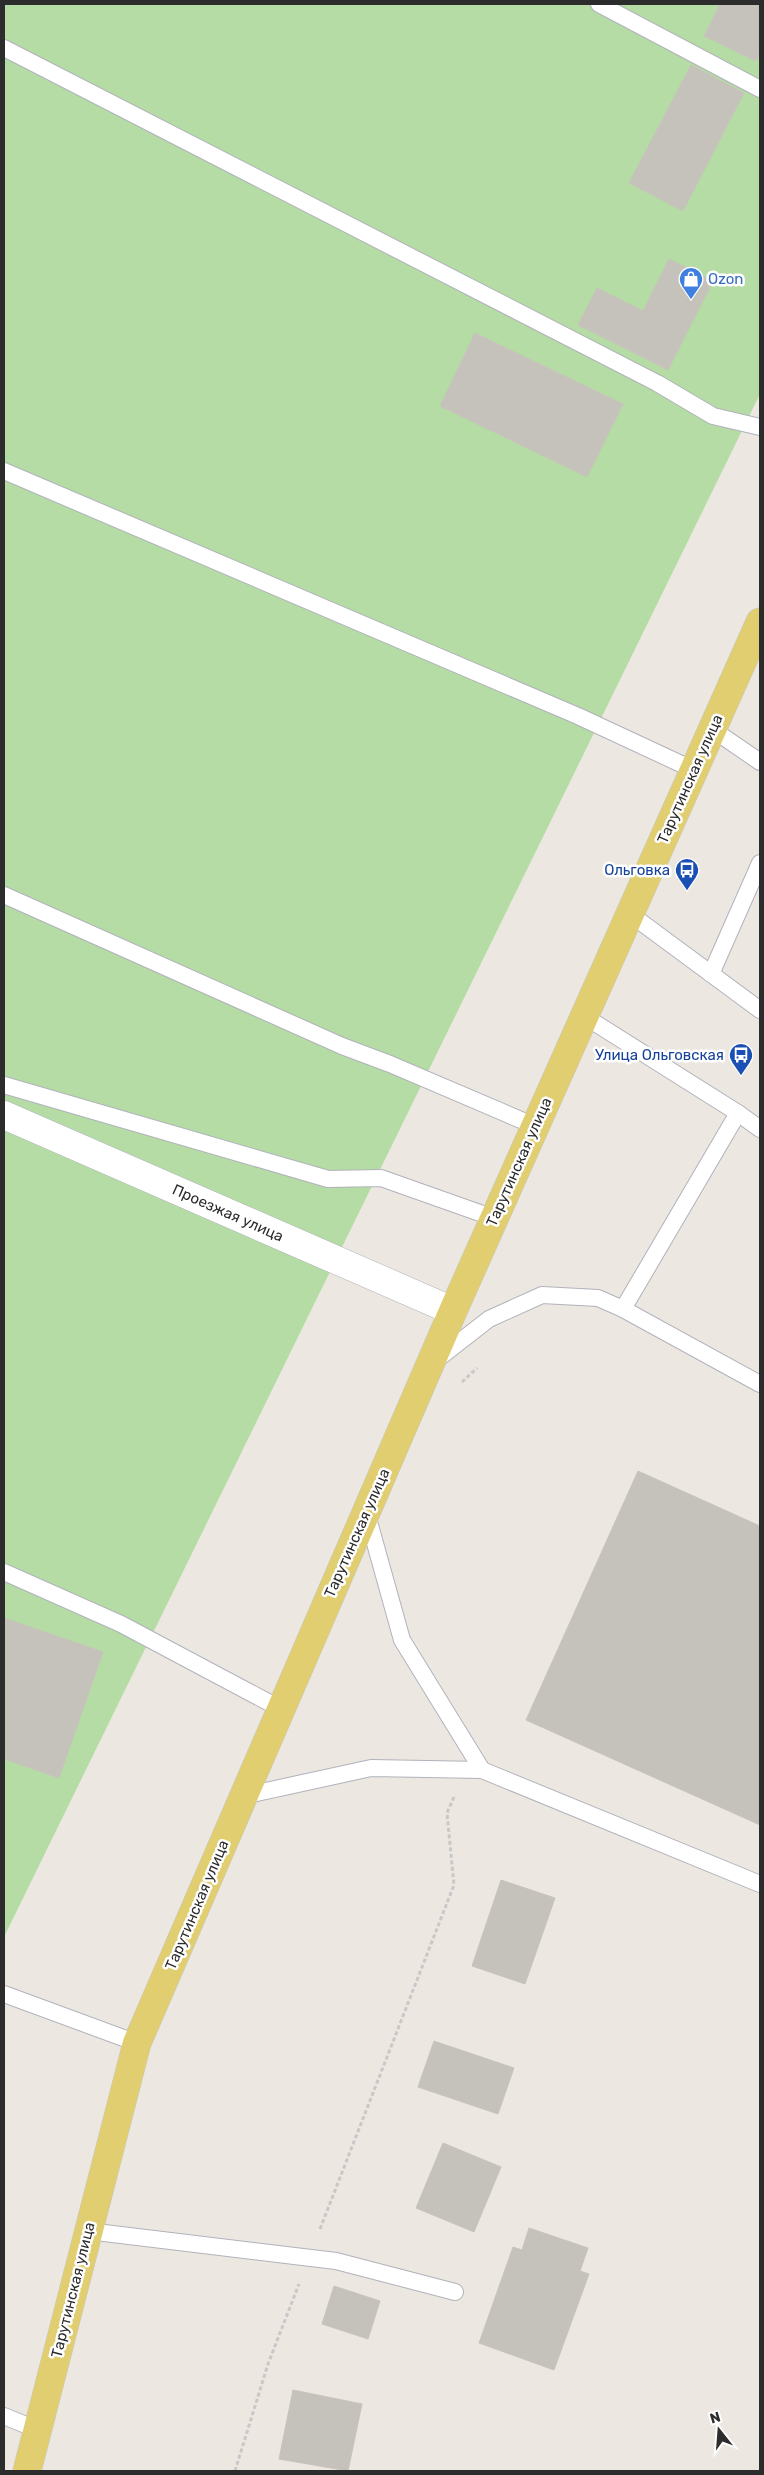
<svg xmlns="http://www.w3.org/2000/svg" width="764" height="2475" viewBox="0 0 764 2475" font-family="Rubik,sans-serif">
<rect width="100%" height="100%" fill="#ece8e1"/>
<!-- green -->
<polygon fill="#b4dca4" points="4,4 760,4 760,394 4,1937"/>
<!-- building -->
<g fill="#c5c2bc" stroke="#c8c4ba">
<polygon points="720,4 760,4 760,53 756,61 704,36"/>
<polygon points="691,65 744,93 683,211 629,183"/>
<polygon points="669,259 713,281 668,370 578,325 597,288 643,311"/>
<polygon points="475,333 623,404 587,477 440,406"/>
<polygon points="638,1471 760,1526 760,1825 526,1720"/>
<polygon points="4,1618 103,1652 59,1778 4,1759"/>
<polygon points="501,1880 555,1898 525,1984 472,1966"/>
<polygon points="434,2041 514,2068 498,2114 418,2087"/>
<polygon points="443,2143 501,2167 474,2232 416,2208"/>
<polygon points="529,2228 588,2248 580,2271 589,2274 554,2370 479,2343 513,2247 522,2250"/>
<polygon points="334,2286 380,2301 368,2339 322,2324"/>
<polygon points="293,2390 362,2404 348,2471 279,2459"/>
</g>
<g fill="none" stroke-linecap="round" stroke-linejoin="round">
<!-- lane casing -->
<g stroke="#b1b2bb" stroke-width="18">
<g id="lane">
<polyline points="599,4 760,89"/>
<polyline points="4,48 657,383 713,416 760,427"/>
<polyline points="4,471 578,716 694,770"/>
<polyline points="712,729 760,762"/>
<polyline points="4,895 342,1046 390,1064 535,1126"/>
<polyline points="630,914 760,1010"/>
<polyline points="711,974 760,863"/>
<polyline points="584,1016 738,1113 623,1309"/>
<polyline points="4,1085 328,1179 381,1178 494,1218"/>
<polyline points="738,1113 760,1129"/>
<polyline points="435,1361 489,1319 542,1295 598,1298 623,1309 760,1384"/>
<polyline points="366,1511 402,1640 482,1770 760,1884"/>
<polyline points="4,1572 121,1624 281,1709"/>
<polyline points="243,1796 371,1768 482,1770"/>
<polyline points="4,1994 137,2043"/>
<polyline points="88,2231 336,2261 455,2292"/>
<polyline points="4,2416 38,2430"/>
</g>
</g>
<!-- street casing -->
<g stroke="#b1b2bb" stroke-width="29">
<polyline id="street" points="4,1115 453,1311"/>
</g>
<!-- primary casing -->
<g stroke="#c8c8c8" stroke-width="29">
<polyline id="primary" points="27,2471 137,2043 453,1311 760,622"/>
</g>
<!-- path -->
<g stroke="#c8c8c8" stroke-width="3" stroke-dasharray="4 2.5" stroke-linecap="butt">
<polyline points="462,1382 477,1368"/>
<polyline points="320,2229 454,1885 447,1813 454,1797"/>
<polyline points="235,2471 268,2364 299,2284"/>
</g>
<!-- lane -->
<use href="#lane" stroke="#fff" stroke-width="16"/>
<!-- street -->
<use href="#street" stroke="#fff" stroke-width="28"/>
<!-- primary -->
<use href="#primary" stroke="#e1ce71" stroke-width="28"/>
</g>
<!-- icons -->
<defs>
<g id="shop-pin" transform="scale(1.25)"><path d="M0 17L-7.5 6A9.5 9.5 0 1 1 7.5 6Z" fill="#3f7fe0" stroke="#fff"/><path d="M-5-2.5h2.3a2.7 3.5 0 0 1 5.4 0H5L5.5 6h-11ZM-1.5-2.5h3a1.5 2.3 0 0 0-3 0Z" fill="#fff"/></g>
<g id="bus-pin" transform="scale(1.25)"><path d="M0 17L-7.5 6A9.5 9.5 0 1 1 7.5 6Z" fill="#1a4fb4" stroke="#fff"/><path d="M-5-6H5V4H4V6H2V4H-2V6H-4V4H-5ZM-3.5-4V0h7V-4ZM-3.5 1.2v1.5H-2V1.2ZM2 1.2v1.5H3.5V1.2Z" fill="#fff"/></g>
</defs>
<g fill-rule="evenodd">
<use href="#shop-pin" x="691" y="279"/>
<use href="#bus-pin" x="687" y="870"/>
<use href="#bus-pin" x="741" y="1055"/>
</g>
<g text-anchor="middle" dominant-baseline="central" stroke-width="5" stroke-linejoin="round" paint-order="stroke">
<!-- shop labels -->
<g font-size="15" fill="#366cbe" stroke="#fff" text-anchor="start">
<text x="708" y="279">Ozon</text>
</g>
<!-- street labels -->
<g font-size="15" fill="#2c2c2c" stroke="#fff">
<text transform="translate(690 779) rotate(-66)">Тарутинская улица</text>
<text transform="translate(519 1162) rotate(-66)">Тарутинская улица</text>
<text transform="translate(228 1213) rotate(24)">Проезжая улица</text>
<text transform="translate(357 1533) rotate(-66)">Тарутинская улица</text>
<text transform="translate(197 1905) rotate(-67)">Тарутинская улица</text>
<text transform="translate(73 2290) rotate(-76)">Тарутинская улица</text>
</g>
<!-- transit labels -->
<g font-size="15" fill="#164399" stroke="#fff" text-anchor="end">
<text x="670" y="870">Ольговка</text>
<text x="724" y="1055">Улица Ольговская</text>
</g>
</g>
<!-- border -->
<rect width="764" height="2475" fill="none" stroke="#2c2c2c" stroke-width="10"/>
<!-- north arrow -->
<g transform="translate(719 2430) rotate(343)" stroke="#ffffff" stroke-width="4" paint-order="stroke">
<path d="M0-4L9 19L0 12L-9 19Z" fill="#2c2c2c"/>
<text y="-8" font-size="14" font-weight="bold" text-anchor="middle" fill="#2c2c2c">N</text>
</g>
</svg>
